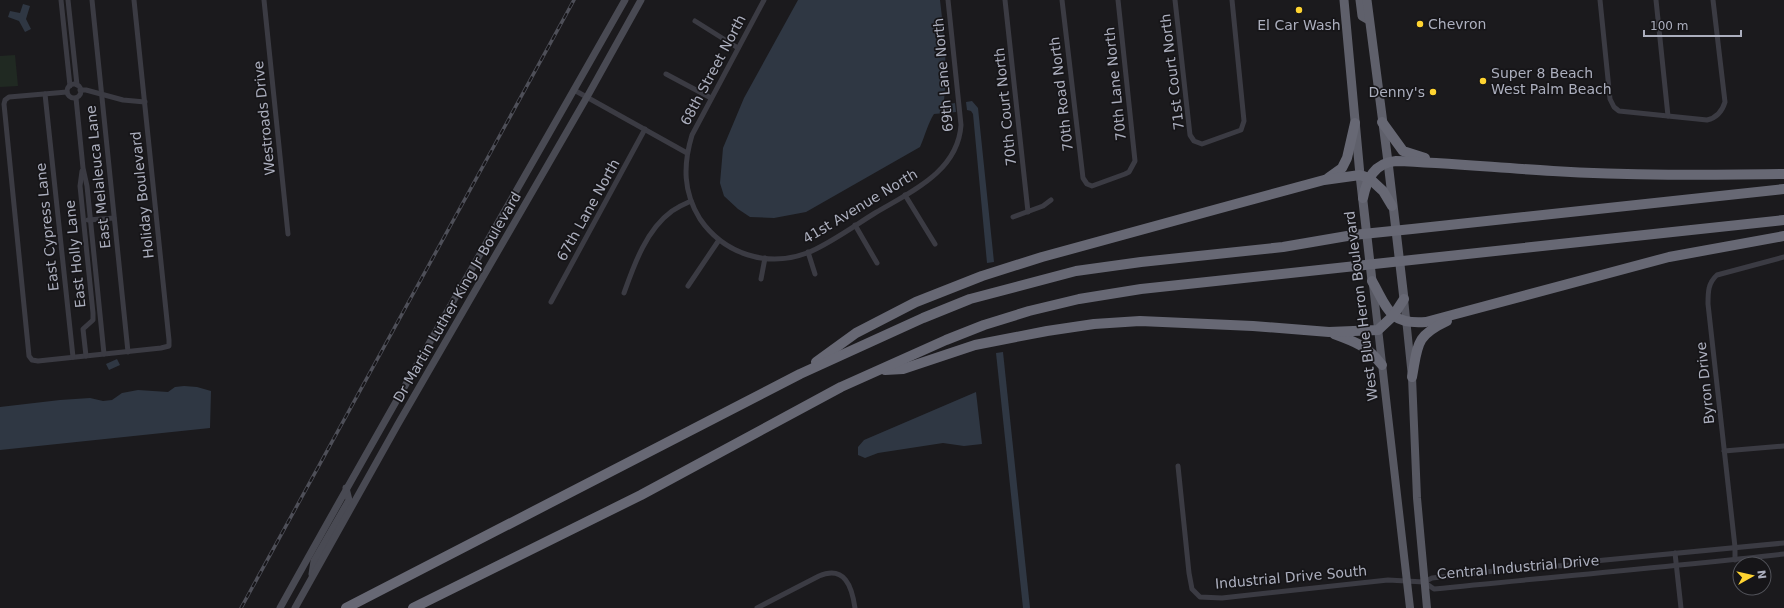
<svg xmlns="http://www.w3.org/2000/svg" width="1784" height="608" viewBox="0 0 1784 608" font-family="'DejaVu Sans',sans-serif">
<rect width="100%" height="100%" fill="#1b1a1d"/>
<!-- green -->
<polygon fill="#202922" points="15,55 18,86 0,87 0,56"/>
<!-- water -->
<g fill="#2f3743">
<path d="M 798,0 L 940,0 C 944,34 948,67 944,100 L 950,104 L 955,103 L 956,112 L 934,114 C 928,123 925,136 920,147 L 806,212 L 774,218 L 750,217 L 738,209 L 724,196 L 720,183 L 723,148 L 744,98 Z"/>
<polygon points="23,4 30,6 26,19 31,29 25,32 19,21 8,17 10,11 20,13"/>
<polygon points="972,101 978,108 994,262 987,263 973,114 971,111 967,110 966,102"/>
<polygon points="1003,352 1030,608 1023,608 996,353"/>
<polygon points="117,359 120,365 109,370 106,364"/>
<polygon points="184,386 197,387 211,391 210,428 0,450 0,407 60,400 90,398 103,401 112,400 122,393 138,390 168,392 175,387"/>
<polygon points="976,392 982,444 964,446 943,443 878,453 865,458 858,455 858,447 864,440"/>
</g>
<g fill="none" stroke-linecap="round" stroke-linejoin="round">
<!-- minor -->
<g stroke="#3b3b43" stroke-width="5">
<polyline points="61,0 70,86"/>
<polyline points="68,0 77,85"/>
<polyline points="92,0 128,352"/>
<polyline points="264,0 288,234"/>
<path d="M 764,0 L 692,135 C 683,165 683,192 700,219 C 724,254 767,268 807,253 C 828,245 854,226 875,213 C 910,192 958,172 961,125 L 948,0"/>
<polyline points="1005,0 1028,212"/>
<polyline points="1062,0 1083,178 1087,184 1092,186 1125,174 1129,172 1135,161 1118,0"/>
<polyline points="1175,0 1190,135 1194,141 1202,144 1241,130 1244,121 1232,0"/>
<path d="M 1600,0 L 1610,99 L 1614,107 L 1619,111 L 1707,120 C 1716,118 1722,112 1725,102 L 1713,0"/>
<polyline points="1656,0 1668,116"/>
<polyline points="695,21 738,48"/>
<polyline points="666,74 711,98"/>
<circle cx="74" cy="91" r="7"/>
<polyline points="80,90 86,90 123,100 145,102"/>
<polyline points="574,90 687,153"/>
<polyline points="67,92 9,97 5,100 4,104 29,356 32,360 38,361 161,348 169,346 169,340 134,0"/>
<polyline points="45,94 73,357"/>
<polyline points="76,98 83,168 87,186 104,354"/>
<polyline points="82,171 80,186 93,313 93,320 83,329 86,356"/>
<polyline points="905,195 935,244"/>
<polyline points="1013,217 1043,206 1051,200"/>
<polyline points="88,220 114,218"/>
<polyline points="855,225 877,263"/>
<polyline points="808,252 815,274"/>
<polyline points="761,279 765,258"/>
<polyline points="688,286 719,240"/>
<path d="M 624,293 C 634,265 646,230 672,211 C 678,207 684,204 691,201"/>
<polyline points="551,302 645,129"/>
<polyline points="1724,451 1784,446"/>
<polyline points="1178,466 1189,573 1192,589 1200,597 1222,598 1388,580 1424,582 1432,578 1512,569 1571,565 1584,562 1784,543"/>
<polyline points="1675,553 1681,608"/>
<path d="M 1735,560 L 1735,547 L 1708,304 C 1708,292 1708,283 1717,275 L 1784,257"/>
<path d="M 1424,582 L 1434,589 C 1551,577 1668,567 1784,554"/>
<path d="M 757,608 L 819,576 C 845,565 852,587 855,608"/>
</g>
<!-- secondary -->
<g stroke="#494a53" stroke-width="7">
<polyline points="312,574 314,561 349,500 346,488"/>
<path d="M 280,608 C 393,404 510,203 625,0"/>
<polyline points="295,608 398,424 587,97 641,0"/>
</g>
<!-- primary -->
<g stroke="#575862" stroke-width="8">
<polyline points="1373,285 1410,608"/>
<polyline points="1404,299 1412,377 1417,498 1427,608"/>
</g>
<!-- trunk -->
<g stroke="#5f606b" stroke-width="9">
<polyline points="1344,0 1360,175 1372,281"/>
<polyline points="1360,0 1362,16 1369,20"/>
<polyline points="1367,0 1388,162 1404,299"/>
</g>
<!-- motorway -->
<g stroke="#676874" stroke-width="10">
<polyline points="1382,122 1403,151 1425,158"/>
<polyline points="1328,178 1342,168 1347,158 1355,123"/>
<path d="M 1363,198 C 1367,179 1374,163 1396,161 C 1449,163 1501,168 1553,171 C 1630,176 1707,175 1784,174"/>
<path d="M 1372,281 C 1388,309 1389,325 1426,322 L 1669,257 L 1784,236"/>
<path d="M 1334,334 C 1356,342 1367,346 1382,365"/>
<polyline points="816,362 856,333 916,302 982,276 1042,257 1221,208 1324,180 1360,175 1369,178 1383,191 1392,206"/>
<polyline points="885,370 903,369 975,345 1047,331 1094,324 1140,321 1253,326 1329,332 1378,330 1393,316 1404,299"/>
<path d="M 1412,377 C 1418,345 1415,336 1447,321"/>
<polyline points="346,608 800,374 923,318 970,299 1076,271 1141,262 1283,247 1353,235 1412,229 1784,189"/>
<polyline points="413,608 641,495 841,387 946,340 984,325 1029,311 1079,299 1141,289 1784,220"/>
</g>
<!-- rail casing -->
<g stroke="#4e4f58" stroke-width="3.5">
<polyline id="rail" points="241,608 574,0"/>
</g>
<!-- rail -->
<use href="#rail" stroke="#161518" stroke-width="2" stroke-dasharray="6" stroke-linecap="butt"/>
</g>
<!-- markers -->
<g fill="#ffd431" stroke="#161518" stroke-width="1.5">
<circle cx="1299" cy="10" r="4"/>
<circle cx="1420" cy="24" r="4"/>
<circle cx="1483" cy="81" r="4"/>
<circle cx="1433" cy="92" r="4"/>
</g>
<g text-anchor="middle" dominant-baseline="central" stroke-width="3.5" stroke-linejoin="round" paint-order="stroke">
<!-- poi labels -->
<g font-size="14" fill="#acafbe" stroke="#161518" text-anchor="start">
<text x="1428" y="24">Chevron</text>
<text x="1299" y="25" text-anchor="middle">El Car Wash</text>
<text x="1491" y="73">Super 8 Beach<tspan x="1491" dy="16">West Palm Beach</tspan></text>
<text x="1425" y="92" text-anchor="end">Denny's</text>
</g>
<!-- street labels -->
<g font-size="14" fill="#acafbe" stroke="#161518">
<text transform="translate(713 70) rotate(-62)">68th Street North</text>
<text transform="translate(1172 72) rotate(-97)">71st Court North</text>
<text transform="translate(943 75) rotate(-95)">69th Lane North</text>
<text transform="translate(1115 84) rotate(-96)">70th Lane North</text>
<text transform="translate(1061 94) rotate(-97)">70th Road North</text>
<text transform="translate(1005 107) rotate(-96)">70th Court North</text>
<text transform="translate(264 118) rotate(-96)">Westroads Drive</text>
<text transform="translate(98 177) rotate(-96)">East Melaleuca Lane</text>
<text transform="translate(142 195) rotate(-96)">Holiday Boulevard</text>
<text transform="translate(860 206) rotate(-31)">41st Avenue North</text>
<text transform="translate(588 210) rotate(-61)">67th Lane North</text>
<text transform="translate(47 227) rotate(-96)">East Cypress Lane</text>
<text transform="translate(75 254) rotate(-96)">East Holly Lane</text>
<text transform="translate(457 297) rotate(-60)">Dr Martin Luther King Jr Boulevard</text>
<text transform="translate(1361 306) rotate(-97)">West Blue Heron Boulevard</text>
<text transform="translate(1705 383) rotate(-96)">Byron Drive</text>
<text transform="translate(1518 567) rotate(-5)">Central Industrial Drive</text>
<text transform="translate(1291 577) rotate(-5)">Industrial Drive South</text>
</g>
</g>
<!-- north arrow -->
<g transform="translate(1752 576) rotate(82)"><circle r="19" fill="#161518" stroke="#52535a"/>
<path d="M0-3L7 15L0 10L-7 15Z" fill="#ffd431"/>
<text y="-6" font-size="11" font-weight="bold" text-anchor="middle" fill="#acafbe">N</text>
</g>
<!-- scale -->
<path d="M1644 30v6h97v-6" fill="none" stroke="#acafbe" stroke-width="2"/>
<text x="1650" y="30" font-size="12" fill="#acafbe" stroke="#161518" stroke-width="3" paint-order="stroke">100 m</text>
</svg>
